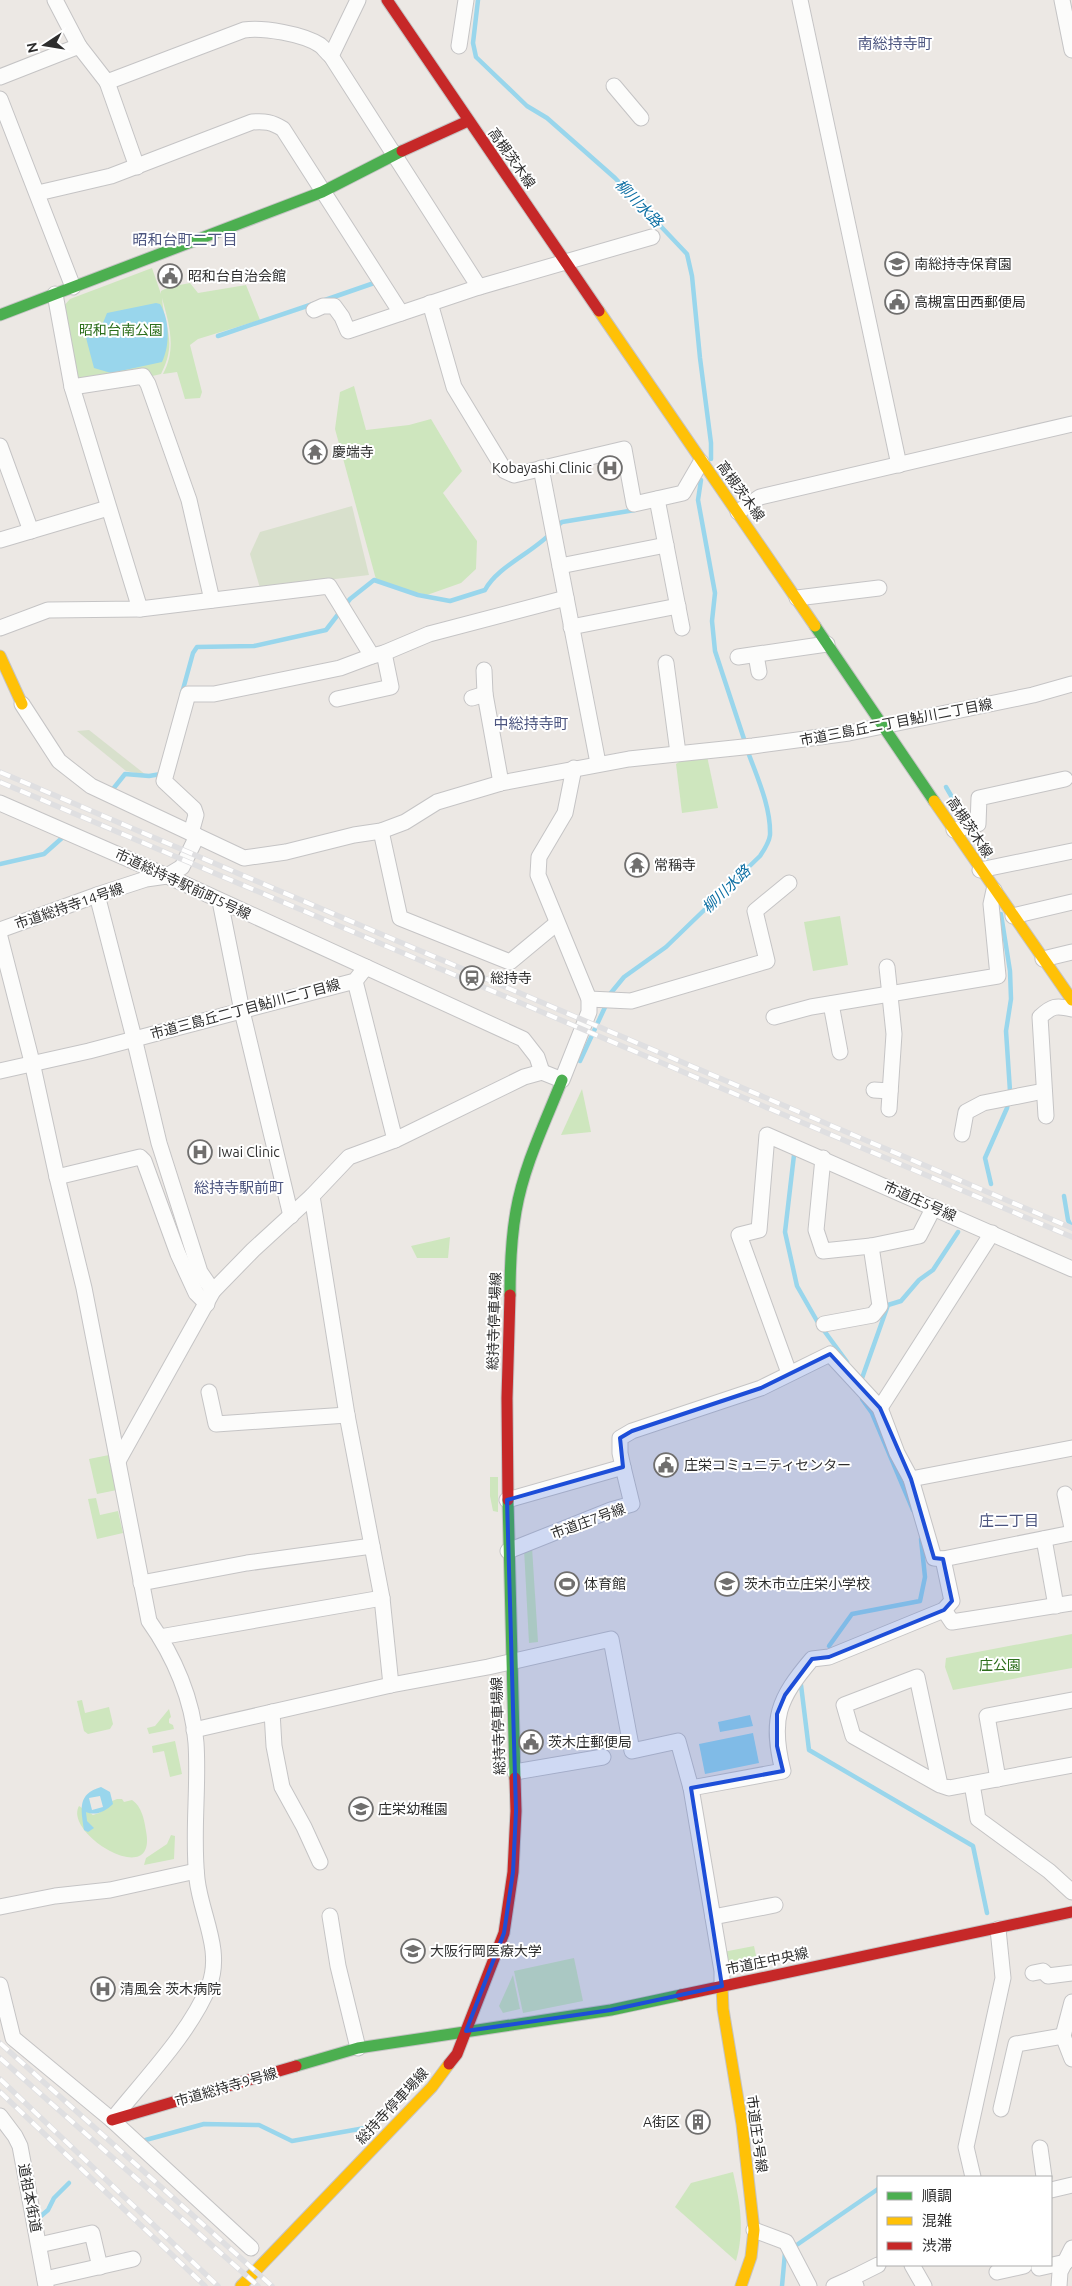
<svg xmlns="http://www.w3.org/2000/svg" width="1072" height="2286" viewBox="0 0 1072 2286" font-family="Ubuntu,'Noto Sans JP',sans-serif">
<rect width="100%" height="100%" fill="#ece8e4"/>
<!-- green -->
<g fill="#cee6be">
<path d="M 152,268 L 161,294 L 161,291 L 169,287 L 190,283 L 198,293 L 246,285 L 260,320 L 198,339 L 190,345 L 202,392 L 200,398 L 185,399 L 177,372 L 163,374 C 177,348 169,324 162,298 C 164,328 178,341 161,374 L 148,377 L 74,380 L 62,308 L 70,299 Z"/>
<polygon points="354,386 366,430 409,425 431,419 462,471 443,493 477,541 476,569 461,583 427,595 377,583 335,429 340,392"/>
<polygon points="707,756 718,808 682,813 676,764 685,758"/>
<polygon points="840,916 848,965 813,971 804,922"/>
<polygon points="582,1089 591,1132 561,1135"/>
<polygon points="450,1237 448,1258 417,1258 411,1246"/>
<polygon points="109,1455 117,1490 97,1494 89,1459"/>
<polygon points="490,1477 498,1477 498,1512 493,1511 490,1496"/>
<polygon points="96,1498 100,1515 118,1511 123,1533 97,1539 88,1499"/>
<polygon points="532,1547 538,1642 529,1643 524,1549"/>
<polygon points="1072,1634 1072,1668 953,1690 945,1667 946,1658"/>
<polygon points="82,1700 85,1713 109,1707 113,1724 110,1729 88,1734 84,1731 77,1701"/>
<polygon points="169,1709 171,1717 169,1719 169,1723 173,1725 174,1729 149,1734 147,1728 155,1726"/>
<polygon points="175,1741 182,1774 170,1777 164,1751 153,1753 152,1746"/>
<path d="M 117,1799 L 122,1799 L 124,1802 L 132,1800 C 142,1807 144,1819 146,1831 C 158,1891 63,1834 79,1806 L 93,1815 L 99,1813 L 112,1804 L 112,1801 Z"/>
<polygon points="171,1835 175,1836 174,1859 144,1865 146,1858 167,1844"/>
<polygon points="754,1946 758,1965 727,1971 723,1952"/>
<polygon points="574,1958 583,2001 523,2013 514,1971"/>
<polygon points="513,1975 520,2009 503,2013 499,2006"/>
<path d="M 733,2172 C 740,2203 745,2229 736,2261 L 675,2207 L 691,2183 Z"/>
</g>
<!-- cemetery -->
<g fill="#d8e0cc">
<polygon points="352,506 369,575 260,588 250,554 260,532"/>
<polygon points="89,730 146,775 126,771 77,731"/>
</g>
<!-- water -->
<g fill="#99d6ec" fill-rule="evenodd">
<path d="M 156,303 L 160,304 C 170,320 170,346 162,362 L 111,373 L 94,368 L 85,334 L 93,338 L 98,335 L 107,313 Z"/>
<polygon points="750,1715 753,1726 720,1732 718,1722"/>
<polygon points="753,1733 759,1763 705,1774 699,1744"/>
<path d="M 101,1787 L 110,1792 L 113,1804 C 105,1812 95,1816 86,1812 L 87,1821 L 94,1828 L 88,1832 L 84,1830 C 81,1809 77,1794 101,1787 ZM 100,1796 L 103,1807 L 92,1810 L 89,1798 Z"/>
</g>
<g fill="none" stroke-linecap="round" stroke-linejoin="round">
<!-- stream -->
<g stroke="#99d6ec" stroke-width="4.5">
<polyline points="478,0 473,43 476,57 527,106 547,118 615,178 687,254 692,276 700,358 711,443 711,459"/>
<polyline points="325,300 377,282"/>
<polyline points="218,336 313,304"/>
<polyline points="701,480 698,500 715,593 712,621 715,651 745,742"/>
<polyline points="556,527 562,522 635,510"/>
<path d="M 182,693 L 193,653 L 197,647 L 254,646 L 326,630 L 350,599 L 374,580 L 418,595 L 450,601 L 485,590 C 497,567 532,553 551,533"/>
<polyline points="946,787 987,857"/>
<polyline points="113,789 125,774 149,776 161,774 162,771"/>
<polyline points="0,864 44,854 62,838"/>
<path d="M 610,994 L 624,977 L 666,947 L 760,856 C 764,850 769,843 770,835 C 771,807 757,777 748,752"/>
<polyline points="580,1061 606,1005"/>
<polyline points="794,1155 785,1232 797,1286 817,1321 847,1362"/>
<polyline points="991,1184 985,1158 1007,1108 1010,1091 1006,1031 1011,999 1010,971 1001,914"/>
<polyline points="1064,1196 1068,1220 1072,1228"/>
<polyline points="861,1381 888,1305 901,1301 919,1280 933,1270 958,1232"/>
<polyline points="862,1399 872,1413 913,1510"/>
<polyline points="829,1646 852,1614 920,1601 925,1577 921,1539"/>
<polyline points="801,1685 809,1750 973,1846 987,1913"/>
<polyline points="142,2141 204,2124 259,2125 292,2141 365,2128"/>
<polyline points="41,2216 48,2210 54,2198 69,2183"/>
<polyline points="782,2286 785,2253 878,2189"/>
</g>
<!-- street casing -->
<g stroke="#c5c4c5" stroke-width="17">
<g id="street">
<polyline points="55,0 79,46"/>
<polyline points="800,0 899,465"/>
<polyline points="1062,0 1072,50"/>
<polyline points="459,46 466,0"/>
<polyline points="331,56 358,0"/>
<path d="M 0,77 L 79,46 L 107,82 L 244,30 C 263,27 303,34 320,45 C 324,48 327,53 331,56 L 479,287"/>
<polyline points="107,82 137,167"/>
<polyline points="614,86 641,118"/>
<polyline points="0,99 73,287"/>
<path d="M 38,193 L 111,176 L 252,122 C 265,121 272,122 283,129 L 401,313"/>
<polyline points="430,303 454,387 505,471 514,475 624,449 634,504 683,493 701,462"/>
<polyline points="314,310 323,306 334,306 342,317 348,331 479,287 652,237"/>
<polyline points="72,387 143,376 148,384 189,500 212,600"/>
<polyline points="0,446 31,531"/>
<polyline points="541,468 598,763"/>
<polyline points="657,499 682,628"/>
<polyline points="738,512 760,497 1072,424"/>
<polyline points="0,540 108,508"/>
<polyline points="560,566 666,545"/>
<polyline points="797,598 879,588"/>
<polyline points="140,609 329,586 372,656 384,653 391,687 337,699"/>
<polyline points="571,627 678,606"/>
<polyline points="0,628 48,610 140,609 72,387 55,294"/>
<polyline points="384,653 429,634 566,598"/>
<polyline points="756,655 759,672"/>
<polyline points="738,657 827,644"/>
<polyline points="666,663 678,753"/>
<polyline points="484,670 485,694"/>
<polyline points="472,698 485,694 501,783"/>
<polyline points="22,704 59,761 91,786 244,858 286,852 354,835 381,831 405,822 437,802 501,783 629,759 753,746 849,733 1033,695 1072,684"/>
<polyline points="0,803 167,876 523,1039 537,1057 542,1072"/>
<polyline points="954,830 978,824 979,798 1065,779"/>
<polyline points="381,831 400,918 510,962 557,923"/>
<polyline points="191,833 196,815 194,809 164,781 188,694 214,694 340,668 372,656"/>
<polyline points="980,870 1072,851"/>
<polyline points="97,895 134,1038 159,1143 200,1272 213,1291"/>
<polyline points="220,901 242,1011 291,1216"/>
<polyline points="1013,916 1072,902"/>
<polyline points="0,930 97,895 146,879 167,876 182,867 197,836"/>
<path d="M 0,937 L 32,1062 L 57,1177 L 84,1288 L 149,1621 C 174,1656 193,1700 196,1743 C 199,1788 192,1834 197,1879 C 201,1915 223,1950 209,1986 C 190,2033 143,2081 112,2120"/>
<polyline points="1043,959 1072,952"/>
<polyline points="887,967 894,1034 889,1109"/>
<polyline points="355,981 395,1140"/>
<polyline points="589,999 631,1001 767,961 755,911 789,883"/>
<polyline points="831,1004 840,1052"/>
<polyline points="774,1017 811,1007 998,976 991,904 994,890"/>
<polyline points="0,1071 89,1051 355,981 366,967"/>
<polyline points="874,1090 890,1091"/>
<path d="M 1046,1116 L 1040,1017 C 1052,1006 1056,1005 1072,1009"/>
<polyline points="962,1134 966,1112 983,1103 1044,1091"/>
<polyline points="823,1158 816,1230 823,1251 871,1246"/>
<polyline points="57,1177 140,1157 144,1161 178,1254 196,1293 207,1304"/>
<polyline points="312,1196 347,1415 382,1598 391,1685"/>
<polyline points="824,1324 873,1315 880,1306 871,1246 919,1236 934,1207"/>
<polyline points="789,1373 739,1235 759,1230 767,1135 1072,1269"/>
<polyline points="209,1392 216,1424 347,1415"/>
<polyline points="880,1408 992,1233"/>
<polyline points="118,1461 213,1291 253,1250 312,1196 349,1157 395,1140 524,1077 542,1072 562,1080 589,1012 589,999 538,875 539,857 565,813 574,768"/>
<polyline points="911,1479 1072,1448"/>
<polyline points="1065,1494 1072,1528"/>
<polyline points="507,1500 623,1467 620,1453 620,1438 632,1431 761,1388 830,1354 880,1408 897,1453 911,1479 934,1558 943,1559 1072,1533"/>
<polyline points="1044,1539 1056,1606"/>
<polyline points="508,1551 611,1510 632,1504 623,1467"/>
<polyline points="141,1583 247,1563 372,1546"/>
<polyline points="944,1610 952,1622 1072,1603"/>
<polyline points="160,1637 382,1598"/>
<polyline points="272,1712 274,1746 282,1787 304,1827 320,1862"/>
<polyline points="194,1730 391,1685 488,1667 611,1639 632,1751 678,1741 691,1788 722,1971 722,1986"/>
<polyline points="515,1772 603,1757"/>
<polyline points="998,1779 987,1716 1072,1700"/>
<polyline points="972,1784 978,1819 1049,1871 1072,1892"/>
<polyline points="940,1785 917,1677 844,1705 853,1736 940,1785 949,1788 1072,1765"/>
<path d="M 691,1788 L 783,1771 C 770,1719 778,1699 812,1659 L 829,1657 L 944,1610 L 952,1601 L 943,1559"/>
<polyline points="0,1907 55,1896 110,1890 196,1871"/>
<polyline points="330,1916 338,1966 358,2048"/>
<polyline points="713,1917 775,1905"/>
<polyline points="1033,1973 1043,1971 1048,1976 1072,1973"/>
<polyline points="0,1985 13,2038 112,2120 251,2248"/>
<polyline points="1072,2002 1063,2036 1072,2059"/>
<polyline points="1001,2109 1016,2044 1063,2036"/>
<polyline points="0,2116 15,2136 20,2146 46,2286"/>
<polyline points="1040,2148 1044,2177"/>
<polyline points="973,2177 966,2147 1003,1978 998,1929"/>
<polyline points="1051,2190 1072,2185"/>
<polyline points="754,2230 786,2242 809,2286"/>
<polyline points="39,2245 92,2233 100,2267"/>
<polyline points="912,2265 924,2286"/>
<polyline points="1039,2268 1066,2262"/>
<polyline points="997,2272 1024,2266"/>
<polyline points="852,2278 878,2265"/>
<polyline points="45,2279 133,2259"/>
<polyline points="834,2286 852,2278 856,2286"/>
<polyline points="1059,2286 1060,2272 1072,2248"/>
</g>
</g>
<!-- fast casing -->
<g stroke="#c5c4c5" stroke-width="13">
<g id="fast">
<polyline points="0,315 322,192 402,151"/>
<polyline points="815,626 934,801"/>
<path d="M 510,1295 C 510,1267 511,1239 516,1211 C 524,1165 545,1123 562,1080"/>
<polyline points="508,1500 515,1778"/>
<polyline points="296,2066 358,2048 611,2010 681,1995"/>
</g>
</g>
<!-- slow casing -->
<g stroke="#c5c4c5" stroke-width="13">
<g id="slow">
<polyline points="599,311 815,626"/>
<polyline points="0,656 22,704"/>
<polyline points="934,801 1072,1000"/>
<polyline points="722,1986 723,2009 742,2124 754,2230 751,2257 741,2286"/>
<polyline points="241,2286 432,2087 449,2064"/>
</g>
</g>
<!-- jam casing -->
<g stroke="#c5c4c5" stroke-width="13">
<g id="jam">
<polyline points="387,0 599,311"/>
<polyline points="402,151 468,121"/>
<polyline points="508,1500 507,1398 510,1295"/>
<polyline points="681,1995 1072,1912"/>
<polyline points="449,2064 457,2054 504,1933 513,1872 516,1811 515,1778"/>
<polyline points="112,2120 296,2066"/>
</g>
</g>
<!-- street -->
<use href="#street" stroke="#fcfcfb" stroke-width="15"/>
<!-- fast -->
<use href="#fast" stroke="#4caf50" stroke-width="11"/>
<!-- slow -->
<use href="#slow" stroke="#ffc107" stroke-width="11"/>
<!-- jam -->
<use href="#jam" stroke="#c62828" stroke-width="11"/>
<!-- rail casing -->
<g stroke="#dfdfe1" stroke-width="5.5">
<g id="rail">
<polyline points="0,772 1072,1228"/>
<polyline points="0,782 1072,1237"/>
<polyline points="0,2043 272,2286"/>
<polyline points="0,2058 258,2286"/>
<polyline points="0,2079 218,2286"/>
<polyline points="0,2092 205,2286"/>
</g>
</g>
<!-- rail -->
<use href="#rail" stroke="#fff" stroke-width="4" stroke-dasharray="11" stroke-linecap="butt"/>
</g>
<!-- marked area -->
<path fill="#1d4ed8" fill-opacity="0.2" stroke="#1d4ed8" stroke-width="4" stroke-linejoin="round" d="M 830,1354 L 880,1408 L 911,1479 L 934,1558 L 943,1559 L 952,1601 L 944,1610 L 829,1657 L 812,1659 L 785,1695 L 777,1714 L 777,1746 L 783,1771 L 691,1788 L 722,1986 L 611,2010 L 466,2031 L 504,1933 L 513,1872 L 516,1811 L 507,1500 L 623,1467 L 620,1438 L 632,1431 L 761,1388 Z"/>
<!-- icons -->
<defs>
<g id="school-ring" transform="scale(1.25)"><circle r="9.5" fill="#fff" stroke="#706f6e" stroke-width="1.5"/><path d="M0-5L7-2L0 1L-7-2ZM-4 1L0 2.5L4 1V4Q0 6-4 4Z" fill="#706f6e"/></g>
<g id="civic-ring" transform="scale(1.25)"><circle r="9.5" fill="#fff" stroke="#706f6e" stroke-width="1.5"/><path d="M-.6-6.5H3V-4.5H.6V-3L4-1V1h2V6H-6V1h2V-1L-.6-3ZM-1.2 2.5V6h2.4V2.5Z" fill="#706f6e"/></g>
<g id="temple-ring" transform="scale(1.25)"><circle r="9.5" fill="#fff" stroke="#706f6e" stroke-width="1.5"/><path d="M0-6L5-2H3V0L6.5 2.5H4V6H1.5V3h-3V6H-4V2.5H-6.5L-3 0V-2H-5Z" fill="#706f6e"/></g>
<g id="hospital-ring" transform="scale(1.25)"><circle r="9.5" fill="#fff" stroke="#706f6e" stroke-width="1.5"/><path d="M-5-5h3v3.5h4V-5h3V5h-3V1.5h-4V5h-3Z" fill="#706f6e"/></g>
<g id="station-ring" transform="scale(1.25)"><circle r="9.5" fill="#fff" stroke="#706f6e" stroke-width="1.5"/><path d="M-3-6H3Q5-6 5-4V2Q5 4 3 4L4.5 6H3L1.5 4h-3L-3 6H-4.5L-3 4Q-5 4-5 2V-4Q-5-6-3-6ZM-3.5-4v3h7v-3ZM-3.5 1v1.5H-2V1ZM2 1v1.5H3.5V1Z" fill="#706f6e"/></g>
<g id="stadium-ring" transform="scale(1.25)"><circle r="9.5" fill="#fff" stroke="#706f6e" stroke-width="1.5"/><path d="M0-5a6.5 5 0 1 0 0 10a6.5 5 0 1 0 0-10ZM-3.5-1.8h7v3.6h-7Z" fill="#706f6e"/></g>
<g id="university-ring" transform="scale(1.25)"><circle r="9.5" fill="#fff" stroke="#706f6e" stroke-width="1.5"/><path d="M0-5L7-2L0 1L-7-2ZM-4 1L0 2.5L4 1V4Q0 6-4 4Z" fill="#706f6e"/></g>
<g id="building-ring" transform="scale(1.25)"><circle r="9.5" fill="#fff" stroke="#706f6e" stroke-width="1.5"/><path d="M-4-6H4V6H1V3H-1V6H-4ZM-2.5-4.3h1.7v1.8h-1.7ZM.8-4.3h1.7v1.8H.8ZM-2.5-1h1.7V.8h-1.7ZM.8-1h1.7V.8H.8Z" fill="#706f6e"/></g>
</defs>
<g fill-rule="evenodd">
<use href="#school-ring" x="897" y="264"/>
<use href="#civic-ring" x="170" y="276"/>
<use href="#civic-ring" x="897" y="302"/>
<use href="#temple-ring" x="315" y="452"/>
<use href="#hospital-ring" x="610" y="468"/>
<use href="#temple-ring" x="637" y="865"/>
<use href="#station-ring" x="472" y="978"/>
<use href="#hospital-ring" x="200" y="1152"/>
<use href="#civic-ring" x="666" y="1465"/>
<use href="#stadium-ring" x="567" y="1584"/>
<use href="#school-ring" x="727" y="1584"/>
<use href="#civic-ring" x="531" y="1742"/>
<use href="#school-ring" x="361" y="1809"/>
<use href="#university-ring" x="413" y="1951"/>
<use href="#hospital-ring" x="103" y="1989"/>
<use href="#building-ring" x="698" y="2122"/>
</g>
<g text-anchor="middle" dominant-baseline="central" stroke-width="4" stroke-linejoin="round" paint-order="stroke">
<!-- street labels -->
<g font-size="14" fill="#2e2e2e" stroke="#fff">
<text transform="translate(512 158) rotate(55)">高槻茨木線</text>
<text transform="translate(741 491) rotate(54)">高槻茨木線</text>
<text transform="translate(896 722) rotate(-11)">市道三島丘二丁目鮎川二丁目線</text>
<text transform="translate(970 827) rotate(56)">高槻茨木線</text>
<text transform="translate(183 884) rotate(25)">市道総持寺駅前町5号線</text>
<text transform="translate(69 906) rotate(-19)">市道総持寺14号線</text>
<text transform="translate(245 1009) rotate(-15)">市道三島丘二丁目鮎川二丁目線</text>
<text transform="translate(920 1201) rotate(24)">市道庄5号線</text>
<text transform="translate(494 1321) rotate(-88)">総持寺停車場線</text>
<text transform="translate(588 1521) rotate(-20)">市道庄7号線</text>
<text transform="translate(498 1726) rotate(-92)">総持寺停車場線</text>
<text transform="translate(767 1961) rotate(-12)">市道庄中央線</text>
<text transform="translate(226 2087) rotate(-16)">市道総持寺9号線</text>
<text transform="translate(392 2106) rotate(-47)">総持寺停車場線</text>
<text transform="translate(757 2134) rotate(82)">市道庄3号線</text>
<text transform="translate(30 2198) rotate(79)">道祖本街道</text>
</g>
<!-- poi labels -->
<g font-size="14" fill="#2e2e2e" stroke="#fff" text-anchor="start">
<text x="914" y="264">南総持寺保育園</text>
<text x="188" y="276">昭和台自治会館</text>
<text x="914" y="302">高槻富田西郵便局</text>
<text x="332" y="452">慶端寺</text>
<text x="592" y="468" text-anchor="end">Kobayashi Clinic</text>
<text x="654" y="865">常稱寺</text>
<text x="490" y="978">総持寺</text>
<text x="218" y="1152">Iwai Clinic</text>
<text x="684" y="1465">庄栄コミュニティセンター</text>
<text x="584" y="1584">体育館</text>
<text x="744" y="1584">茨木市立庄栄小学校</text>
<text x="548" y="1742">茨木庄郵便局</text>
<text x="378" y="1809">庄栄幼稚園</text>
<text x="430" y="1951">大阪行岡医療大学</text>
<text x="120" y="1989">清風会 茨木病院</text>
<text x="680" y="2122" text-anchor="end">A街区</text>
</g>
<!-- park labels -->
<g font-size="14" fill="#2c6e1b" stroke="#fff">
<text x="121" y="330">昭和台南公園</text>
<text x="1000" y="1665">庄公園</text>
</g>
<!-- neighbourhood labels -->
<g font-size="15" fill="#4d5680" stroke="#fff">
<text x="895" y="43">南総持寺町</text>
<text x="185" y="239">昭和台町二丁目</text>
<text x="531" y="723">中総持寺町</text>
<text x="239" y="1187">総持寺駅前町</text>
<text x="1009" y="1520">庄二丁目</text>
</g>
<!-- water labels -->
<g font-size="15" font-style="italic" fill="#0d6fa3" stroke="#fff">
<text transform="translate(639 203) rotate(46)">柳川水路</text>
<text transform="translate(726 889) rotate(-44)">柳川水路</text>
</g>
</g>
<!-- legend -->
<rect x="877" y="2176" width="175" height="90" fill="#ffffff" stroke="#ababab"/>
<rect x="887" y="2192" width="25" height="8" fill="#4caf50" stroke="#ababab"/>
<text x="922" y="2201" font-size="15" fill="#2e2e2e">順調</text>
<rect x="887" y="2217" width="25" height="8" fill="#ffc107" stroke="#ababab"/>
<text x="922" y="2226" font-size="15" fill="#2e2e2e">混雑</text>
<rect x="887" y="2242" width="25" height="8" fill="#c62828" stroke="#ababab"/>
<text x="922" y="2251" font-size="15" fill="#2e2e2e">渋滞</text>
<!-- north arrow -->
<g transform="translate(45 45) rotate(258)" stroke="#ffffff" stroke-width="4" paint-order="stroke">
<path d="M0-4L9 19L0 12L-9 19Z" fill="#2e2e2e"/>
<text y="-8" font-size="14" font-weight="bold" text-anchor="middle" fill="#2e2e2e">N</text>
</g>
</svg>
